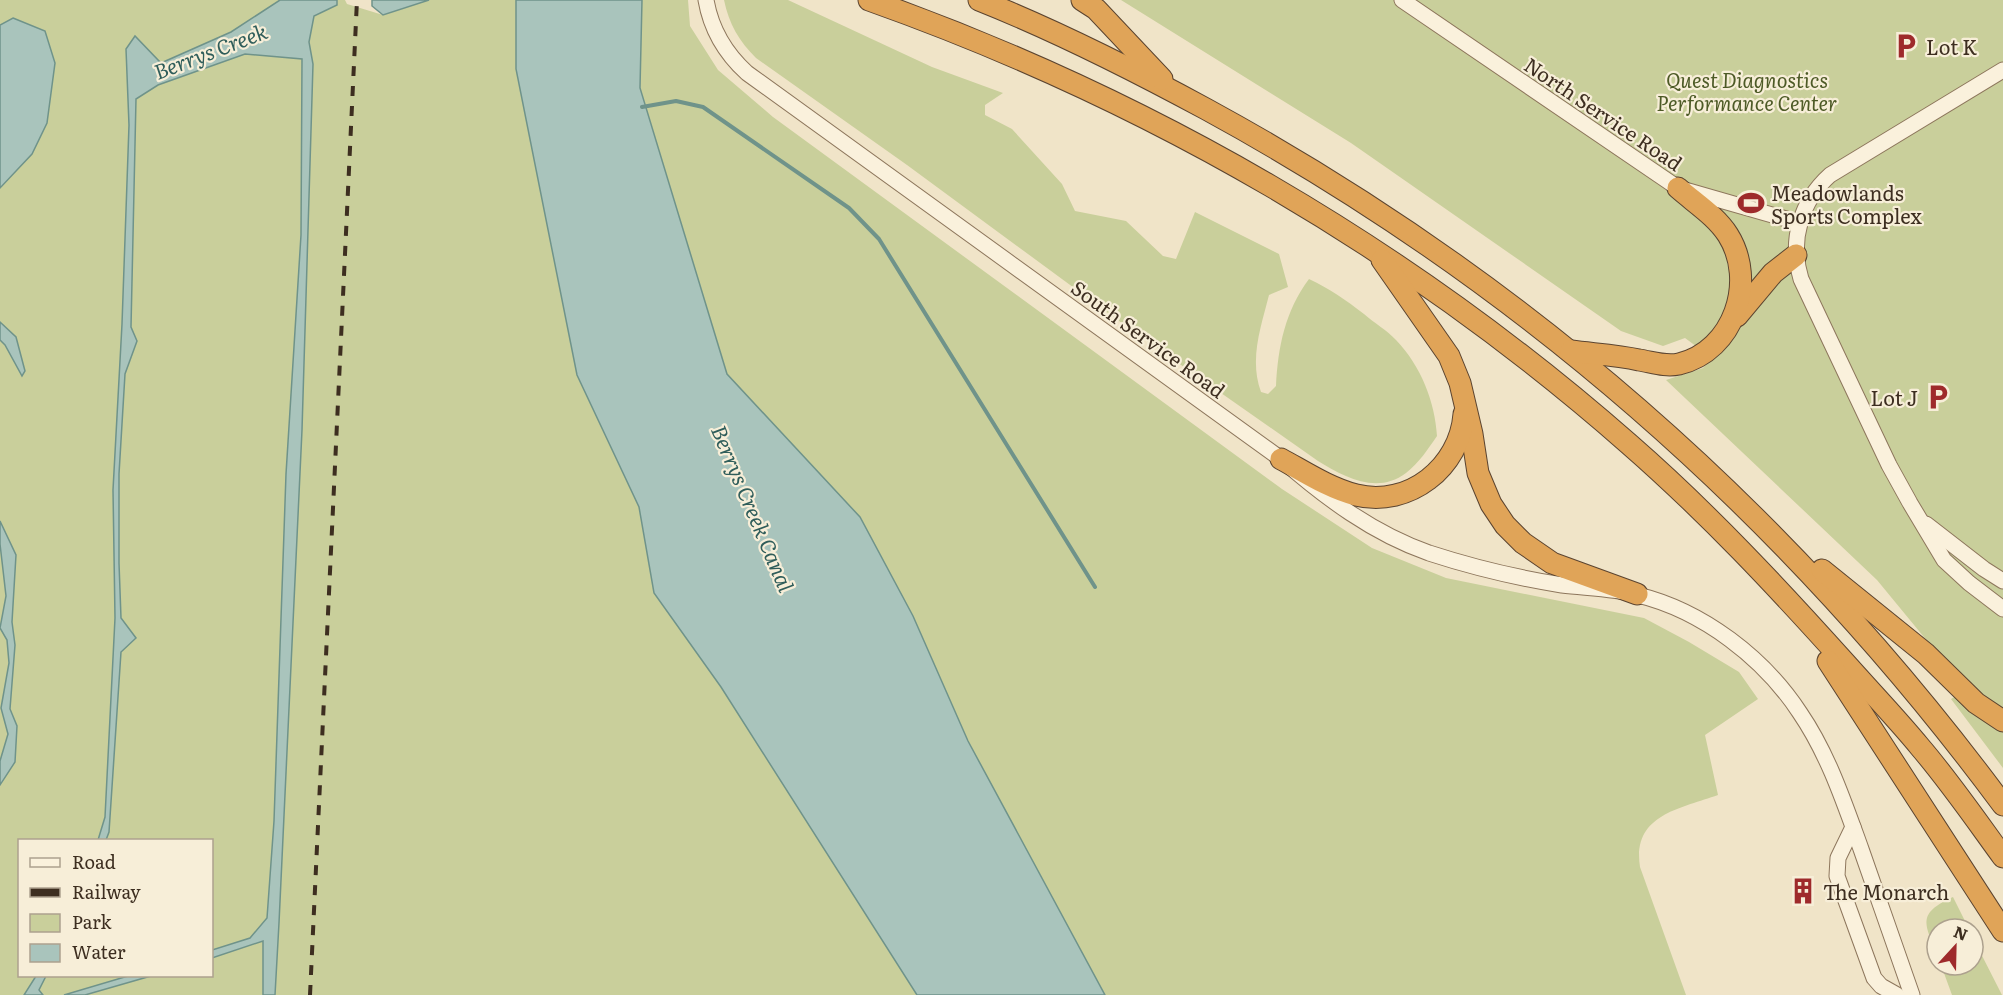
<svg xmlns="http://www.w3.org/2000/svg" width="2003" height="995" viewBox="0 0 2003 995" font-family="Literata,serif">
<rect width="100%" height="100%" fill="#f0e4c8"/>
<!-- green -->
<g fill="#c9cf9b" fill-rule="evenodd">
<path d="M 0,0 L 345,0 L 347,4 L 383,15 L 429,0 L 516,0 L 516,69 L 577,375 L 639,507 L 654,593 L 721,687 L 917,995 L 0,995 ZM 20,840 L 212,840 L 212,976 L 20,976 Z"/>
<path d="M 642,0 L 688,0 L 690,26 L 718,70 L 773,117 L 1282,489 L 1372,548 L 1446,578 L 1644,618 L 1689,642 L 1739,672 L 1758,699 L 1705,735 L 1718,795 C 1679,809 1632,815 1640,867 L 1686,995 L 1105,995 L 968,741 L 913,616 L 860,517 L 727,374 L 640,88 Z"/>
<path d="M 724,0 L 788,0 L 932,67 L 1003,93 L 985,105 L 985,115 L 1012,129 L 1062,184 L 1075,211 L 1126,221 L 1163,256 L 1176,259 L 1195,212 L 1279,254 L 1288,287 L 1269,295 C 1261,327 1249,359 1261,392 L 1268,394 L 1276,386 C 1278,347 1285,311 1309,279 C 1330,289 1346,300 1364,314 C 1374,323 1387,330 1396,340 C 1421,366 1435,402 1437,436 C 1428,449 1419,463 1406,473 C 1377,495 1344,477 1318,461 L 1134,332 L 907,165 L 756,58 C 739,41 729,24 724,0 Z"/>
<polygon points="1121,0 2003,0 2003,768 1951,699 1956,696 1993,721 1877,580 1666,380 1703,368 1712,358 1685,338 1663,346 1621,331 1351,143"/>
<path d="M 1953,897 L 1969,929 L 1937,929 L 1937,955 C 1925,923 1916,914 1953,897 Z"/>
<polygon points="1973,938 2002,995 1952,995 1941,965 1973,965"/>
</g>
<!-- water -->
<g fill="#a9c4bc" stroke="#6f938a" stroke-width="1.5">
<polygon points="280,0 337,0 337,5 314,16 309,42 313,64 302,430 279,923 275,995 263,995 263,941 212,958 212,950 250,938 267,918 274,821 286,474 301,235 302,59 245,54 158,85 136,99 131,327 137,341 125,374 119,474 119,563 121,618 136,638 121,652 109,832 106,840 98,840 105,817 115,618 113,490 122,324 129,125 126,49 135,36 161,63 231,32"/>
<polygon points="372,0 429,0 383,15 372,6"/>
<polygon points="516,0 642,0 640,88 727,374 860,517 913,616 968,741 1105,995 917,995 721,687 654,593 639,507 577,375 516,69"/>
<polygon points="13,18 45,31 55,63 47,123 32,154 0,188 0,25"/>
<polygon points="0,322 16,337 25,371 22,376 5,345 0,340"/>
<polygon points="0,521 16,555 12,622 15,645 10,709 17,726 15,762 0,785 0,761 8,734 1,708 9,663 7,640 0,628 6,596 0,544"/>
<polygon points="36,976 46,976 39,990 43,995 24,995"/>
<polygon points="128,976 151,976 85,995 64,995"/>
</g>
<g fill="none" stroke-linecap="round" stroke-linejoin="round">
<!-- stream -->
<polyline stroke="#6f938a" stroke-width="4" points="642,107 676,101 703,107 849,208 879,239 1095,587"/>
<!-- minor casing -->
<g stroke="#8d765c" stroke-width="17">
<g id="minor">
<path d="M 706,0 C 711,29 725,53 747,73 L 1281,459 C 1326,498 1372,533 1429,553 C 1472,567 1518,578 1562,585 C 1587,588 1614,588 1638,595 C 1703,611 1764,658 1800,713 C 1828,754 1844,802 1861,849 C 1878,898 1895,946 1912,995"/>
<polyline points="1402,0 1678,188 1800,223"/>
<path d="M 2003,70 L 1830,175 C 1801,201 1789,241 1801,279 L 1889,465 L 1910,503 L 1944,560 L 1969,583 L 2003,609"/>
<polyline points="1926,524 1984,569 2003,581"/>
<polyline points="1853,827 1838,858 1837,876 1874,978 1881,986 1897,995"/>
</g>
</g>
<!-- highway casing -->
<g stroke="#5b4430" stroke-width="23">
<g id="highway">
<path d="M 869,0 C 1148,99 1406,248 1629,444 C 1707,512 1778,588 1848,666 C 1872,693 1897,719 1920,747 C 1950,782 1976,820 2003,857"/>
<path d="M 979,0 C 1057,31 1132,69 1206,109 C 1522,281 1789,516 2003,805"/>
<polyline points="1082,0 1096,9 1162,79"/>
<polyline points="1382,260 1449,356 1460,383 1472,434 1478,473 1491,504 1505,525 1523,543 1552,563 1637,594"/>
<polyline points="1737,316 1773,273 1796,255"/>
<path d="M 1571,351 C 1593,354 1616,355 1639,360 C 1652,362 1665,367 1679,364 C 1734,351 1757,281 1728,235 C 1716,216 1695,203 1678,188"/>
<path d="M 1281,459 C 1305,472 1329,488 1356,495 C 1409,508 1460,467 1464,414"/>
<polyline points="1822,570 1926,654 1976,703 2003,721"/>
<polyline points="1828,661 2003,931"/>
</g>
</g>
<!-- minor -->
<use href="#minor" stroke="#faf1dc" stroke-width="15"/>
<!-- highway -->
<use href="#highway" stroke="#e0a458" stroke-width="21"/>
<!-- rail -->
<polyline stroke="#3d2e20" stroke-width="4" stroke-dasharray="10 10" stroke-linecap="butt" points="310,995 357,0"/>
</g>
<!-- icons -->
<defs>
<g id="parking-bare" transform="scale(2.07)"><path d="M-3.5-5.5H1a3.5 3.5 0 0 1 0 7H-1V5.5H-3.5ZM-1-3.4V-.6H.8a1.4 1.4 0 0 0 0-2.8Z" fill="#9e2a2b" stroke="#f7eed8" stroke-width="2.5" paint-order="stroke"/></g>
<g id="stadium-bare" transform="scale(2.07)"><path d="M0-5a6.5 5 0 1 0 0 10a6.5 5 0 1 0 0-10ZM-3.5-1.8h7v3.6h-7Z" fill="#9e2a2b" stroke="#f7eed8" stroke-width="2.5" paint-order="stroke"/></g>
<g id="building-bare" transform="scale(2.07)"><path d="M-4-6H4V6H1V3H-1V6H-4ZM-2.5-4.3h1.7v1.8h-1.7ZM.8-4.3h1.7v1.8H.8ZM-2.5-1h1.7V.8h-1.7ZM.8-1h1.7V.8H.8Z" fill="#9e2a2b" stroke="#f7eed8" stroke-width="2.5" paint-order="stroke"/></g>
</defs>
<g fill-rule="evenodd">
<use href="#parking-bare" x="1906" y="46"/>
<use href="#stadium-bare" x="1751" y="203"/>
<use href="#parking-bare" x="1938" y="397"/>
<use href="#building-bare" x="1803" y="891"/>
</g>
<g text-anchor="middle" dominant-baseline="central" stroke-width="4.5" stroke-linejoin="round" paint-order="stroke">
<!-- poi labels -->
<g font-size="20" fill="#3d2e20" stroke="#f7eed8" text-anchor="start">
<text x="1926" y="46">Lot K</text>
<text x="1771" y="192">Meadowlands<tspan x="1771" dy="23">Sports Complex</tspan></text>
<text x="1918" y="397" text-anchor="end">Lot J</text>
<text x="1823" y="891">The Monarch</text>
</g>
<!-- park labels -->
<g font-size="20" font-style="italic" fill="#4d5a26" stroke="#f7eed8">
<text x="1747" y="79">Quest Diagnostics<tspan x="1747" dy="23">Performance Center</tspan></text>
</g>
<!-- street labels -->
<g font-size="20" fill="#3d2e20" stroke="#f7eed8">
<text transform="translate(1604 113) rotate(34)">North Service Road</text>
<text transform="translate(1149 338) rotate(36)">South Service Road</text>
</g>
<!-- water labels -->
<g font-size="21" font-style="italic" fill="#2f5d5a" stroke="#f7eed8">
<text transform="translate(210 50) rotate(-21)">Berrys Creek</text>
<text transform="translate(754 508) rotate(67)">Berrys Creek Canal</text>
</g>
</g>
<!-- legend -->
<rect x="18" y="839" width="195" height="138" fill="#f7eed8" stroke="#ada18e" stroke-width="1.5"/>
<rect x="30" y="858" width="30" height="9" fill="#faf1dc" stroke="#ada18e" stroke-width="1.5"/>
<text x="72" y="869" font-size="18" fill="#3d2e20">Road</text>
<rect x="30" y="888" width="30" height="9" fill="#3d2e20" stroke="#ada18e" stroke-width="1.5"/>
<text x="72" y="899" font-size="18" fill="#3d2e20">Railway</text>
<rect x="30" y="914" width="30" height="18" fill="#c9cf9b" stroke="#ada18e" stroke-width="1.5"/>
<text x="72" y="929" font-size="18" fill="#3d2e20">Park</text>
<rect x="30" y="944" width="30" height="18" fill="#a9c4bc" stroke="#ada18e" stroke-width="1.5"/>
<text x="72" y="959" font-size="18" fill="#3d2e20">Water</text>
<!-- north arrow -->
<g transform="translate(1955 947) rotate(22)"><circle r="28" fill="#f7eed8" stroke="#ada18e" stroke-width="1.5"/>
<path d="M0-4.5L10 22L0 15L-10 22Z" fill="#9e2a2b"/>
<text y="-9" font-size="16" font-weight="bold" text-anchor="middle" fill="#3d2e20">N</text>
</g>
</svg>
